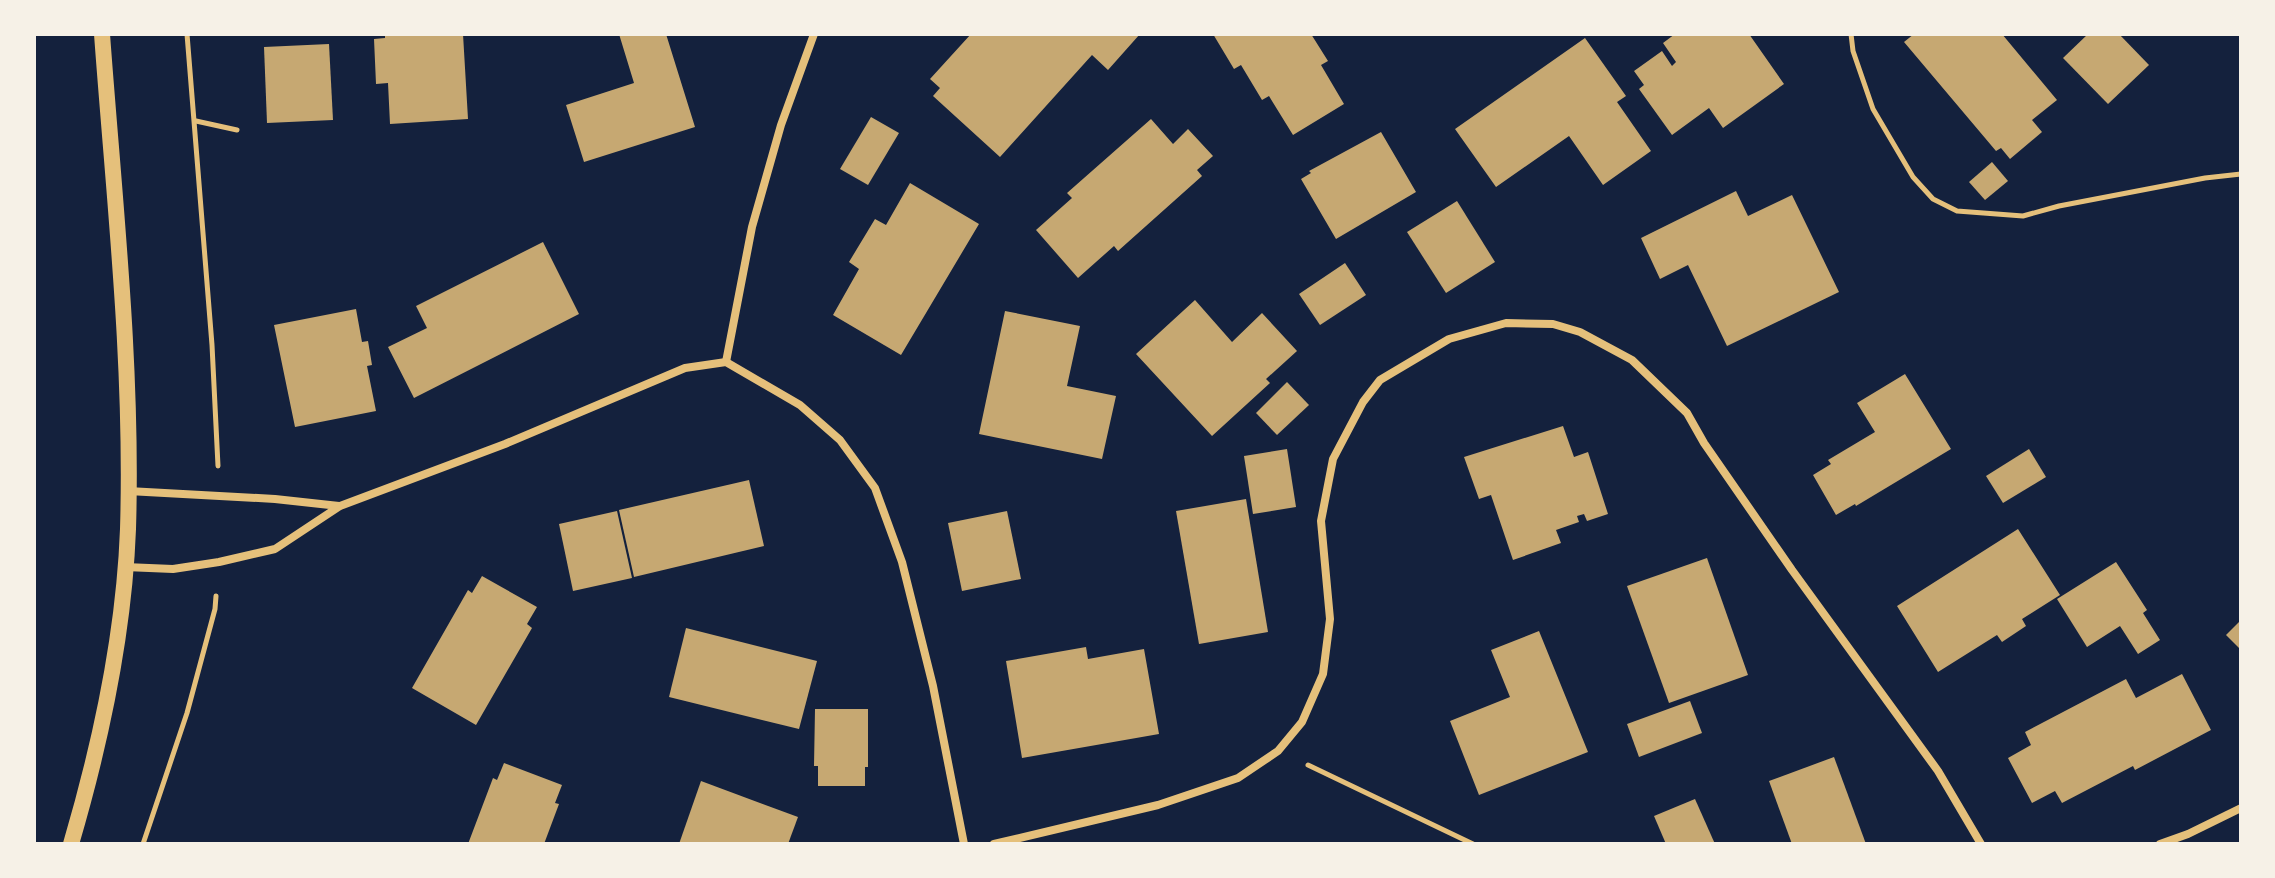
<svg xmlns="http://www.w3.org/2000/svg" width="2275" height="878" viewBox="0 0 2275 878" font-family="Spectral,serif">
<rect width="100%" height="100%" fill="#14213d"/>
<!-- building -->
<g fill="#c6a872">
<polygon points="385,34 463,34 468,119 390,124 388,83 376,84 374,39 385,38"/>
<polygon points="619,34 666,34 695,127 584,162 566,105 634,83"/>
<polygon points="971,34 1140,34 1108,70 1092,55 1000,157 933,96 940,88 930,79"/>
<polygon points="1213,34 1311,34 1328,61 1321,65 1344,104 1293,135 1269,96 1262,100 1241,65 1234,69"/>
<polygon points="1675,34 1749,34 1784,84 1723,128 1709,108 1672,135 1639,89 1644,85 1634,71 1662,51 1672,66 1676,62 1663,43"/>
<polygon points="1914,34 2002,34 2057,100 2032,120 2042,132 2010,159 2001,148 1996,151 1904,42"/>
<polygon points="2088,34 2119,34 2149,65 2108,104 2063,58"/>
<polygon points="1585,38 1626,96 1617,102 1651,151 1603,185 1569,136 1496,187 1455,129"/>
<polygon points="329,44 333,120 267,123 264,47"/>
<polygon points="871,117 899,133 868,185 840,169"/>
<polygon points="1151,119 1173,144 1188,129 1213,156 1197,170 1202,176 1118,251 1114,246 1078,278 1036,230 1072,198 1067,193"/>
<polygon points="1381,132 1416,192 1336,239 1301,179 1311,173 1309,171"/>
<polygon points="1992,162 2008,181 1985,200 1969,182"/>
<polygon points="910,183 979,224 901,355 833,315 859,269 849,262 875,219 886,225"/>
<polygon points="1736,191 1748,216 1792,195 1839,292 1727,346 1688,265 1660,279 1641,238"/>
<polygon points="1457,201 1495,262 1446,293 1407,232"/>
<polygon points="543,242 579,314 414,398 388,347 427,328 416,306"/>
<polygon points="1345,263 1366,295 1320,325 1299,294"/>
<polygon points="1195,300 1232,342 1262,313 1297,351 1266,379 1270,383 1212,436 1136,354"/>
<polygon points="356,309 362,342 368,341 372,365 367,366 376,411 295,427 274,325"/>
<polygon points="1005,311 1080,326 1067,386 1116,396 1102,459 979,434"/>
<polygon points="1905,374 1951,449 1856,506 1855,504 1836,515 1813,475 1831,464 1828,460 1875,432 1857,403"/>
<polygon points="1287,382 1309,405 1277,435 1256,413"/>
<polygon points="1563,426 1574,457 1588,452 1608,514 1587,521 1584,514 1577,516 1579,522 1556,530 1561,543 1513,560 1491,495 1479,499 1464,457"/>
<polygon points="1287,449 1296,507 1253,514 1244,456"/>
<polygon points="2029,449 2046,477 2003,503 1986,476"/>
<polygon points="749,480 764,546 634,577 619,510"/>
<polygon points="1246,499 1268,632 1199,644 1176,511"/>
<polygon points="617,511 632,578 573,591 559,524"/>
<polygon points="1007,511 1021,579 962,591 948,523"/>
<polygon points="2018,529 2060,595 2022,619 2026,626 2002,642 1997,635 1938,672 1897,606"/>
<polygon points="1707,558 1748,675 1669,703 1627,586"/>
<polygon points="2116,562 2147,610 2143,613 2160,640 2138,654 2120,626 2087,647 2057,599"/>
<polygon points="482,576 537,607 527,624 532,628 476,725 412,688 468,590 472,593"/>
<polygon points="2241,620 2241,650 2226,635"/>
<polygon points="686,628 817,661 799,729 669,697"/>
<polygon points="1539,631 1588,752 1479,795 1450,721 1510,697 1491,650"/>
<polygon points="1086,647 1088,659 1144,649 1159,734 1022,758 1006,661"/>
<polygon points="2182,674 2211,730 2135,770 2133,766 2062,803 2055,791 2032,803 2008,758 2031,745 2025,732 2126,679 2136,698"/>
<polygon points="1690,701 1702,733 1639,757 1627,724"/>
<polygon points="815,709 868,709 868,767 865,767 865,786 818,786 818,766 814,766"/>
<polygon points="1834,757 1866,844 1792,844 1769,781"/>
<polygon points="504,763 562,785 555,803 559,804 544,844 468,844 493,778 497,780"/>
<polygon points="701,781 798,817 788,844 679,844"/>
<polygon points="1695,799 1715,844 1666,844 1654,816"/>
</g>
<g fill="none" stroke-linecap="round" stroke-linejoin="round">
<!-- path -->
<g stroke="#e5c07b" stroke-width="5">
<polyline points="187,34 212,345 218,466"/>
<polyline points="1851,34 1853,51 1873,109 1913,177 1933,199 1957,211 2023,216 2059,206 2205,178 2241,174"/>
<polyline points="196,121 237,130"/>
<polyline points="1308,765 1473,844"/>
<polyline points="143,844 187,713 215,609 216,596"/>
</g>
<!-- minor -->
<g stroke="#e5c07b" stroke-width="8">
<polyline points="726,362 752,227 781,125 814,34"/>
<polyline points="128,491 275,499 339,506"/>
<polyline points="125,567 173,569 219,562 275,549 340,506 505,444 685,368 726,362 800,405 840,440 875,488 902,562 933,686 964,844"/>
<polyline points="994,844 1158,805 1238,778 1278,751 1302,722 1323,674 1330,619 1321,521 1333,459 1363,402 1380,380 1449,339 1506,323 1553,324 1580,332 1632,360 1687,413 1704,443 1792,570 1938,771 1981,844"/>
<polyline points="2160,844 2188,834 2241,808"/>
</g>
<!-- secondary -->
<path stroke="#e5c07b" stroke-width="16" d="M 71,844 C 101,742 124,637 128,529 C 133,364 114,198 102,34"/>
</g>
<!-- border -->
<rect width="2275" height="878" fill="none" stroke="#f6f1e7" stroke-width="72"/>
</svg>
